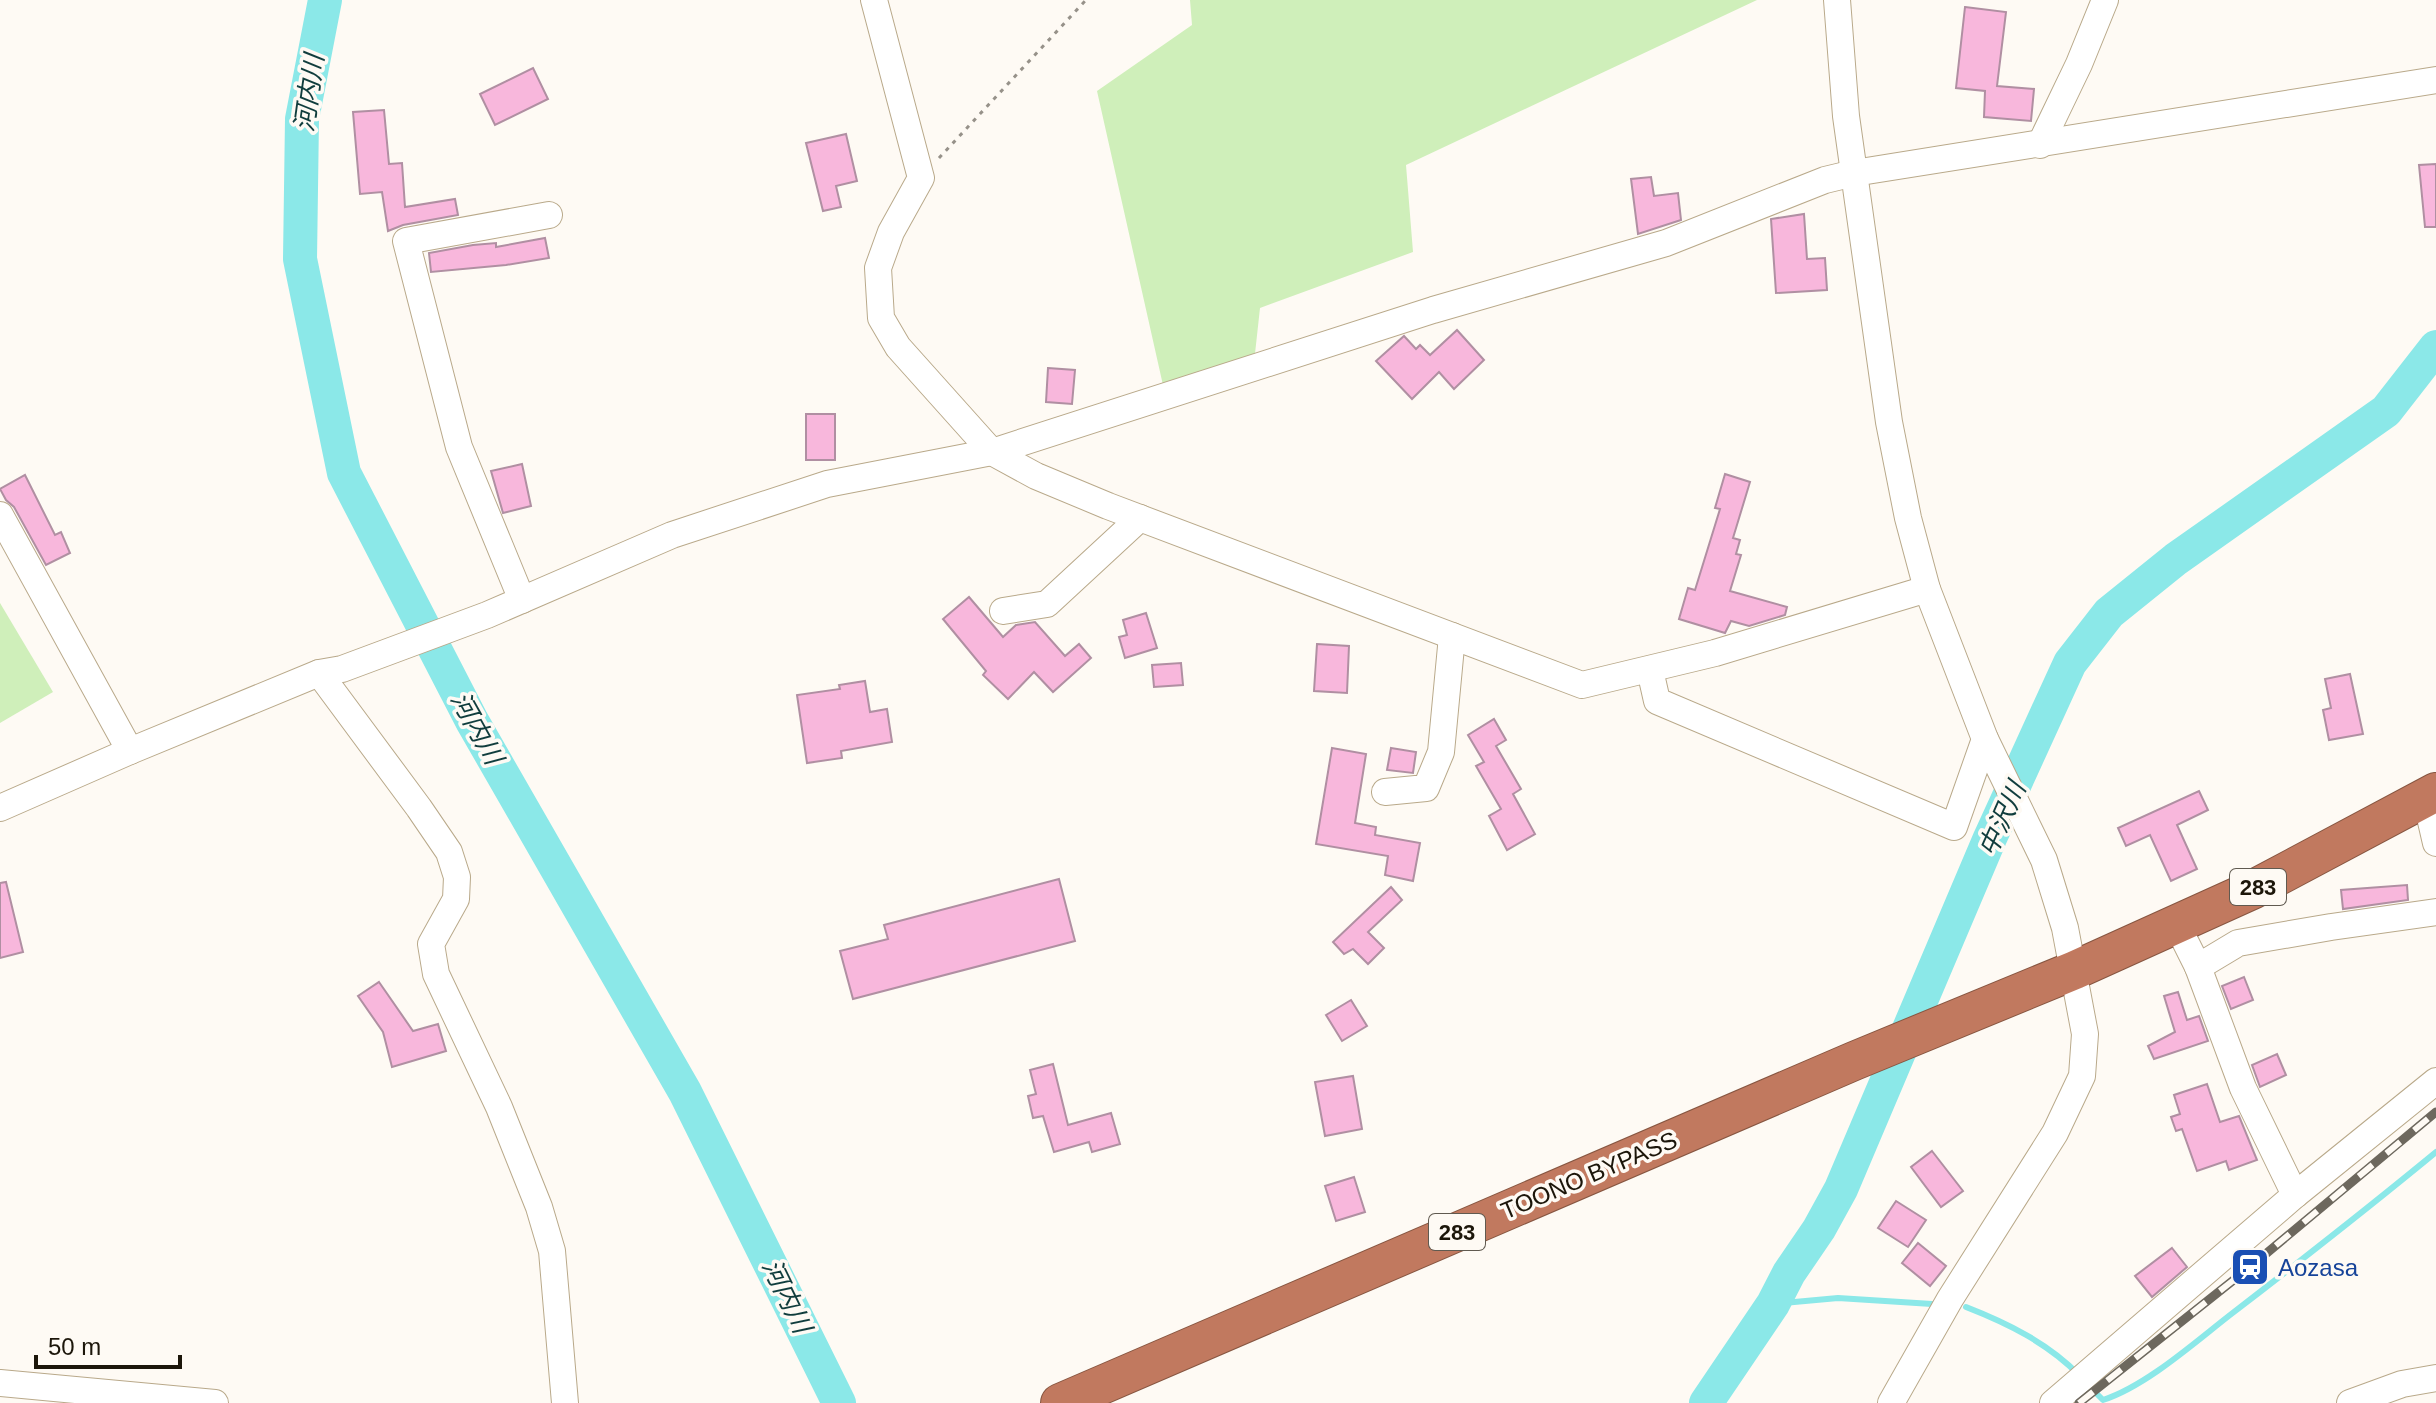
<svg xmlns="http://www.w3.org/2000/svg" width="2436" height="1403" viewBox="0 0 2436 1403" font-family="Helvetica,'Noto Sans JP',sans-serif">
<rect width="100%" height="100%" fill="#fefaf4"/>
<!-- green -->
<g fill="#cfefba">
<polygon points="1190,0 1757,0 1406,165 1413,252 1260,308 1252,381 1167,403 1097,91 1192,25"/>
<polygon points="0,603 53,692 0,723"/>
</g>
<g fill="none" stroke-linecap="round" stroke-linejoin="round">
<!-- stream -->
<g stroke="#8be8e8" stroke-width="6">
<polyline points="1773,1304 1838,1298 1932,1304"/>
<path d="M 1966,1307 C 2007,1323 2048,1343 2079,1375"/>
<path d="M 2086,1383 L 2103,1400 C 2146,1386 2194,1343 2230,1315 C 2299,1262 2368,1208 2436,1152"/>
</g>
<!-- river -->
<g stroke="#8be8e8" stroke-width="34">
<polyline points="325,0 302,119 300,259 344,473 472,721 685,1092 839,1403"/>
<polyline points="1706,1403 1773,1304 1789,1273 1819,1229 1841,1189 1990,838 2070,663 2109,613 2176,559 2386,411 2436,347"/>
</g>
</g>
<!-- building -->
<g fill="#f8b7dc" stroke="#b08fa2" stroke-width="2">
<polygon points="1965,7 2006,12 1997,86 2034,89 2031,121 1984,117 1985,91 1956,88"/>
<polygon points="533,68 548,99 495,125 480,94"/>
<polygon points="384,110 389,164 402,163 405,207 455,199 458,215 403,225 388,231 382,192 360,194 353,112"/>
<polygon points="846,134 857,181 836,186 841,207 823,211 806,143"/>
<polygon points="2436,164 2436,227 2425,227 2419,165"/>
<polygon points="1651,177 1654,196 1678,193 1681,220 1638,234 1631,179"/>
<polygon points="1804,214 1807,259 1825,258 1827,290 1776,293 1771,219"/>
<polygon points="545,238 549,258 506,265 431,272 429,253 473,245 496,243 496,247"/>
<polygon points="1457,330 1484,360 1454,389 1439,372 1412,399 1376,361 1404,336 1416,349 1420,345 1430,355"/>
<polygon points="1048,368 1075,370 1072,404 1046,402"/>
<rect x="806" y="414" width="29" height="46"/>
<polygon points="522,464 531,506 503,513 491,471"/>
<polygon points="1725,474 1750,482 1733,538 1740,540 1736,554 1741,555 1730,591 1787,607 1785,615 1749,626 1731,621 1725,633 1679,619 1688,588 1695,590 1720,509 1715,508"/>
<polygon points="25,475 55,535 61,532 70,553 46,565 14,507 6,500 0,489"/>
<polygon points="969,597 1003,637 1016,625 1035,622 1065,656 1079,644 1091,658 1053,692 1034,672 1008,699 983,675 986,671 943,619"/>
<polygon points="1146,613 1157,648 1125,658 1119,637 1127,635 1123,620"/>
<polygon points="1317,644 1349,646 1347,693 1314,691"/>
<polygon points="1181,663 1183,685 1154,687 1152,665"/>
<polygon points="2350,674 2363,734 2329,740 2323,710 2331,708 2325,679"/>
<polygon points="865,681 870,712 887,709 892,742 841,751 842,758 807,763 797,695 840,689 839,685"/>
<polygon points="1494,719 1506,740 1496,746 1521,789 1513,794 1535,834 1507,850 1489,816 1501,809 1476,766 1484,762 1468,735"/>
<polygon points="1332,748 1366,754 1355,823 1376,827 1375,835 1420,843 1413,881 1385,875 1388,856 1316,844"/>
<polygon points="1391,748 1416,752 1413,773 1387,770"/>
<polygon points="2199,791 2208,810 2177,825 2197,869 2171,881 2150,835 2126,846 2118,828"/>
<polygon points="1059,879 1075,941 853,999 840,951 888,939 884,925"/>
<polygon points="6,882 23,952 0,958 0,883"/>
<polygon points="2407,885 2408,900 2343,909 2341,890"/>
<polygon points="1391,887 1402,900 1368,932 1384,948 1368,964 1353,949 1344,954 1333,942"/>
<polygon points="2244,977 2253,1000 2231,1009 2222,986"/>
<polygon points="379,982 413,1031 438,1024 446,1051 392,1067 383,1032 358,996"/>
<polygon points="2178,992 2187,1020 2199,1016 2208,1041 2154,1059 2148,1046 2175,1032 2164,996"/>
<polygon points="1351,1000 1367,1026 1342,1041 1326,1015"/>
<polygon points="2277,1054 2286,1075 2260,1087 2252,1065"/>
<polygon points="1053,1064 1068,1125 1111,1113 1120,1144 1092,1152 1089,1142 1054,1152 1043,1116 1033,1118 1028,1096 1036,1094 1030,1070"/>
<polygon points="1353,1076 1362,1129 1325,1136 1315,1082"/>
<polygon points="2207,1084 2220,1122 2239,1116 2257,1160 2229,1170 2226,1161 2197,1171 2182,1129 2176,1131 2171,1117 2180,1114 2174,1095"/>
<polygon points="1932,1151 1963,1191 1941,1207 1911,1167"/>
<polygon points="1354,1177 1365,1212 1336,1221 1325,1186"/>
<polygon points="1896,1201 1926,1220 1908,1247 1878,1228"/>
<polygon points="1918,1243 1946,1266 1930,1286 1902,1263"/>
<polygon points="2172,1248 2187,1267 2152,1297 2135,1276"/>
</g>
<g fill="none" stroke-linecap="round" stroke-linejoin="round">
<!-- minor casing -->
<g stroke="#b9a98a" stroke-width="28">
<g id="minor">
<polyline points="874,0 921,178 891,232 878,268 881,318 898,347 992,452 1036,476 1108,506 1582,685 1715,653 1927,589"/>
<polyline points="1837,0 1846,116 1889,422 1908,518 1927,589 1985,739 2044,860 2065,928 2085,1034 2082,1076 2055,1133 1950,1299 1891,1403"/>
<polyline points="2040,145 2079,64 2105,0"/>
<polyline points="0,515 130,751"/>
<polyline points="522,600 459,447 406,241 549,215"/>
<polyline points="1003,611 1047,604 1140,518"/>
<polyline points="1650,670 1657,701 1954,827 1985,739"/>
<polyline points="319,673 419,808 449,852 457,877 456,899 431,944 436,974 499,1107 539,1207 552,1251 565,1403"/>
<polyline points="1385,792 1426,788 1441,752 1452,636"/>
<polyline points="0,808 130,751 319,673 342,669 487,615 672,535 827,484 992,452 1433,310 1666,243 1825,180 1854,173 2436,80"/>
<polyline points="2430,817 2436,843"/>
<polyline points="2185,941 2198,967 2243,1088 2295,1195"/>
<polyline points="2198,967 2238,943 2331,927 2436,912"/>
<polyline points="0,1383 215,1403"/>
<polyline points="2053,1403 2295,1195 2436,1081"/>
<polyline points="2350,1403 2402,1384 2436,1378"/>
</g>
</g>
<!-- highway casing -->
<g stroke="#875641" stroke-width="40">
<polyline id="highway" points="1060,1403 1854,1061 2075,970 2252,890 2436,792"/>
</g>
<!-- path -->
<polyline stroke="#969189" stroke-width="3" stroke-dasharray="4 6" stroke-linecap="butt" points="939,158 1086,0"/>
<!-- minor -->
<use href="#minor" stroke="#fff" stroke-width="26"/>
<!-- highway -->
<use href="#highway" stroke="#c1795f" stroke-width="38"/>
<!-- rail casing -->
<g stroke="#6d685e" stroke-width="9">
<polyline id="rail" points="2079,1403 2250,1267 2436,1112"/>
</g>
<!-- rail -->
<use href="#rail" stroke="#fefaf4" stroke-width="6" stroke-dasharray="18" stroke-linecap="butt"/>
</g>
<!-- icons -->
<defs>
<g id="station-square" transform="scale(2)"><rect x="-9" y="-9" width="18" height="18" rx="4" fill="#1a4fb4" stroke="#fefaf4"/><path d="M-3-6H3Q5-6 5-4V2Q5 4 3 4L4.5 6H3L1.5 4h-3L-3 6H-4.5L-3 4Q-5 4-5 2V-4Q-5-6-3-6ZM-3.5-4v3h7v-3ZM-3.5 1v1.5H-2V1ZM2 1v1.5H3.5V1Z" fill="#fff"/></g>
</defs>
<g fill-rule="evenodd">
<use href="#station-square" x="2250" y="1267"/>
</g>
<g text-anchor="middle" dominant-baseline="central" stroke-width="7" stroke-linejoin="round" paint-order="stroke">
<!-- shield labels -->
<g fill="#fefaf4" stroke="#605a50" stroke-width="2">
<rect x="2230" y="869" width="56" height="36" rx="6"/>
<rect x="1429" y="1214" width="56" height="36" rx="6"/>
</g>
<g font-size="22" font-weight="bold" fill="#1c160a">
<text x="2258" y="887">283</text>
<text x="1457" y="1232">283</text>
</g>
<!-- street labels -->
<g font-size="24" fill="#1c160a" stroke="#fefaf4">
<text transform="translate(1589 1175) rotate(-23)">TOONO BYPASS</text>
</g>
<!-- transit labels -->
<g font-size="24" fill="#164399" stroke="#fefaf4" text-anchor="start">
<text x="2278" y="1267">Aozasa</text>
</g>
<!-- water labels -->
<g font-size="26" font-style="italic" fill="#103d3d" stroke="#fefaf4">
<text transform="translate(309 93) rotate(-82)">河内川</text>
<text transform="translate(477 728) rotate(61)">河内川</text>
<text transform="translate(2002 819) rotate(-66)">中沢川</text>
<text transform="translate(787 1296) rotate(64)">河内川</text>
</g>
</g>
<!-- scale -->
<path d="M36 1355v12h144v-12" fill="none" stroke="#1c160a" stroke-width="4"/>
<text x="48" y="1355" font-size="24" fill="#1c160a" stroke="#fefaf4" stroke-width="6" paint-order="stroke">50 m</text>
</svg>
